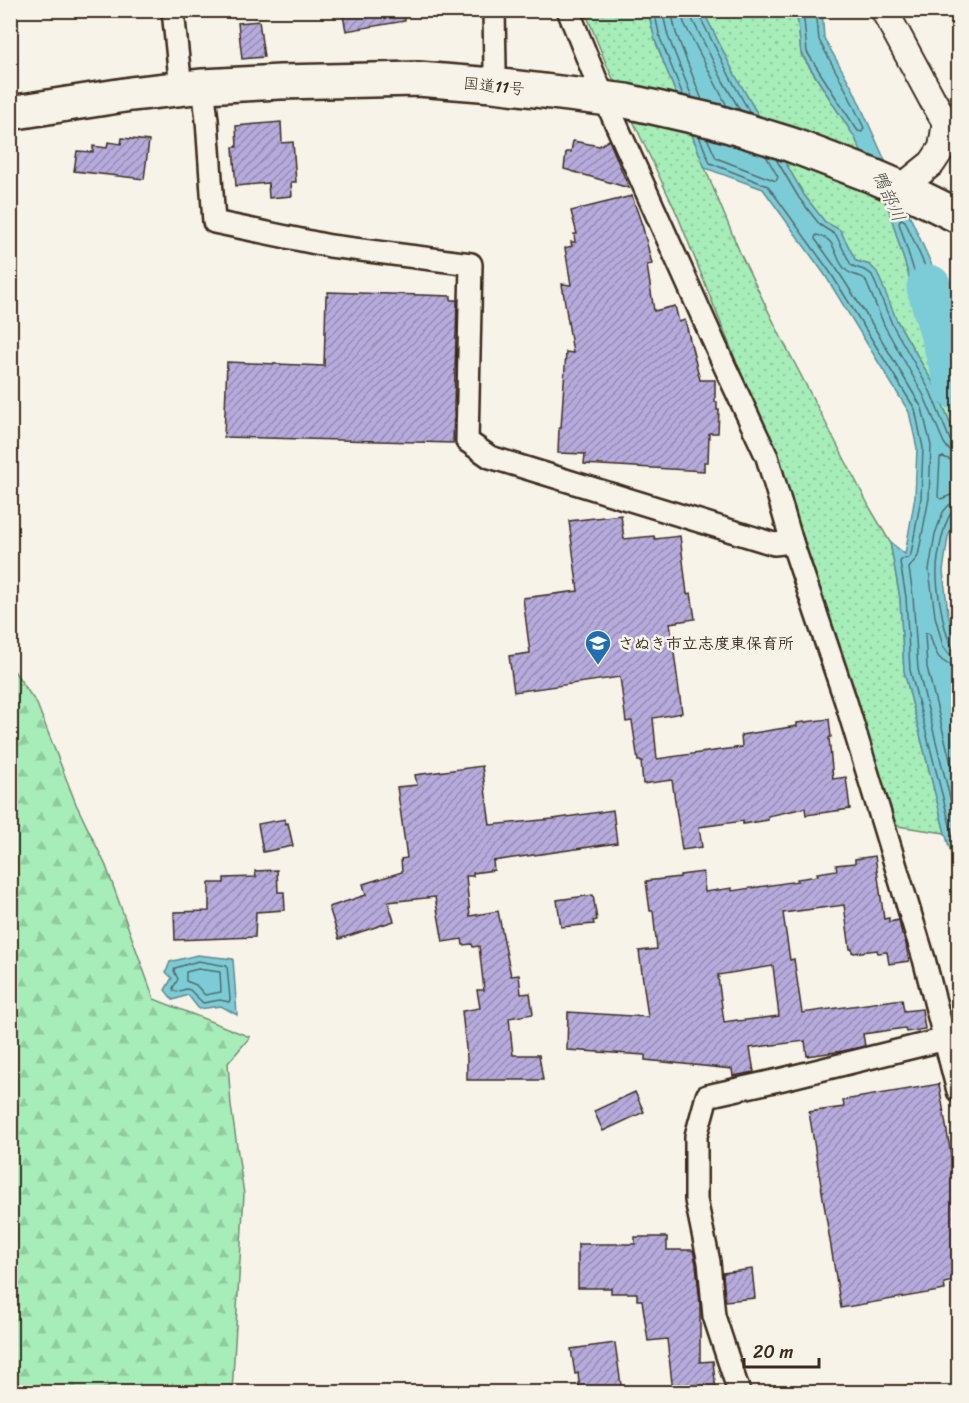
<svg xmlns="http://www.w3.org/2000/svg" width="969" height="1403" viewBox="0 0 969 1403" font-family="Sriracha,'Klee One',sans-serif">
<defs>
<pattern id="grass-dots" width="8" height="8" patternUnits="userSpaceOnUse" patternTransform="scale(1.5)"><rect width="8" height="8" fill="#a6edba"/><path d="M2 2h.1M6 6h.1" fill="none" stroke="#90cb9f" stroke-width="1.8" stroke-linecap="round"/></pattern>
<pattern id="forest-firs" width="22" height="20" patternUnits="userSpaceOnUse" patternTransform="scale(1.5)"><rect width="22" height="20" fill="#a6edba"/><path d="M5 1l3.5 6h-7zM16 11l3.5 6h-7z" fill="#90cb9f"/></pattern>
<pattern id="building-hatch" width="6" height="6" patternUnits="userSpaceOnUse" patternTransform="scale(1.5)"><rect width="6" height="6" fill="#b6abdc"/><path d="M-1 1l2-2M0 6l6-6M5 7l2-2" fill="none" stroke="#958bb2"/></pattern>
</defs>
<rect width="100%" height="100%" fill="#f7f3e8"/>
<filter id="ink" filterUnits="userSpaceOnUse"><feTurbulence type="fractalNoise" baseFrequency=".0167" numOctaves="2"/><feDisplacementMap in="SourceGraphic" scale="12" xChannelSelector="R" yChannelSelector="G"/><feConvolveMatrix kernelMatrix="1 2 1 2 8 2 1 2 1" color-interpolation-filters="sRGB"/></filter>
<g filter="url(#ink)">
<!-- grass -->
<g fill="url(#grass-dots)" stroke="#708c6c" stroke-width="1.5">
<polygon points="585,11 648,11 655,40 705,168 741,255 781,337 870,508 890,542 900,598 904,671 945,833 891,825 771,448 677,214 607,66"/>
<polygon points="703,11 793,11 798,22 801,54 835,107 854,136 889,210 913,290 948,349 958,373 958,409 957,412 958,419 958,439 957,439 936,388 897,321 870,265 856,261 840,230 825,222 804,195 735,75"/>
</g>
<!-- forest -->
<polygon fill="url(#forest-firs)" stroke="#708c6c" stroke-width="1.5" points="10,665 37,704 76,804 106,866 154,999 250,1037 228,1063 231,1106 244,1194 232,1392 11,1392"/>
<!-- water -->
<g fill="#7cccd8" stroke="#628b8e" stroke-width="1.5">
<polygon points="648,11 703,11 735,75 804,195 825,222 840,230 856,261 870,265 877,272 897,321 936,388 956,439 958,439 958,510 948,537 943,571 948,613 958,653 958,870 956,869 945,833 904,671 900,598 890,542 905,554 915,497 917,448 909,412 825,275 763,189 705,168 655,40"/>
<polygon points="793,11 822,11 824,38 853,89 955,317 958,322 958,373 948,349 913,290 889,210 854,136 835,107 801,53 798,22"/>
<polygon points="197,955 233,959 237,1015 221,1006 199,1009 188,995 173,1000 165,990 172,978 166,972 170,962"/>
</g>
<g fill="none" stroke-linecap="round" stroke-linejoin="round">
<!-- shore -->
<g stroke="#556b68" stroke-width="1.5">
<polyline points="654,10 660,38 683,95"/>
<polyline points="662,10 668,36 692,97"/>
<polyline points="671,10 676,33 702,100"/>
<polyline points="681,10 684,23 727,106"/>
<polyline points="690,10 692,19 723,81 740,110"/>
<polyline points="698,10 699,15 730,77 750,113"/>
<polyline points="799,10 804,20 807,52 840,104 858,131 862,132 864,128 847,92 819,40 816,10"/>
<polyline points="699,136 710,163 768,186 830,272 915,409 923,448 921,498 911,554 909,558 902,559 900,562 906,597 910,670 958,856"/>
<polyline points="707,138 716,158 776,181 778,177 766,156"/>
<path d="M 776,159 L 799,198 L 820,225 L 836,235 L 851,265 C 859,270 865,268 872,275 L 892,324 L 930,391 L 950,440 L 954,444 L 958,444"/>
<polyline points="958,325 953,324 949,320 905,221 901,219 899,223 919,287 953,346 958,358"/>
<path d="M 958,452 L 949,450 L 944,443 L 923,394 L 885,327 L 865,279 C 860,275 853,276 847,271 C 833,260 839,238 816,235 L 815,239 L 836,268 L 874,327 L 922,408 L 931,446 L 929,498 L 918,556 L 909,568 L 913,596 L 918,669 L 958,830"/>
<polyline points="958,461 951,460 943,457 940,458 938,497 941,499 951,495 958,494"/>
<polyline points="958,503 949,505 943,512 935,534 929,570 935,616 943,646 949,654 958,657"/>
<path d="M 958,511 C 957,511 955,511 954,511 C 944,516 937,559 937,570 C 936,585 944,637 953,648 L 958,649"/>
<path d="M 958,666 C 938,665 935,652 930,635 L 928,633 L 925,634 L 927,667 L 958,792"/>
<polygon points="198,961 227,966 230,999 229,1002 220,1000 203,1003 190,990 186,989 177,992 174,991 173,988 178,979 174,971 175,968"/>
<polygon points="198,969 220,972 221,992 205,995 196,985 186,981 186,972"/>
</g>
<!-- river -->
<polyline stroke="#7cccd8" stroke-width="45" points="929,287 958,388"/>
</g>
<!-- building -->
<g fill="url(#building-hatch)" stroke="#3b2a1e" stroke-width="1.5" fill-rule="evenodd">
<polygon points="342,10 404,10 405,21 346,31"/>
<polygon points="259,21 264,57 242,59 238,23"/>
<polygon points="281,122 282,143 293,142 296,182 291,182 292,196 269,198 268,183 236,186 233,147 237,147 236,126"/>
<polygon points="122,138 149,141 144,179 74,171 77,151 93,152 93,146 107,148 108,142 121,144"/>
<polygon points="609,140 629,188 564,169 566,152 571,152 573,141 599,146"/>
<polygon points="632,196 643,228 652,264 647,265 654,311 675,306 679,322 685,320 700,380 715,380 715,402 717,402 717,410 719,410 718,433 709,433 708,462 704,462 704,471 584,464 585,454 558,453 559,428 561,428 566,352 573,353 562,284 571,285 565,248 572,246 571,242 575,242 574,234 577,234 571,211"/>
<polygon points="328,292 451,296 451,300 457,300 453,443 224,437 227,362 324,366 326,296 328,296"/>
<polygon points="621,515 624,539 654,536 655,539 680,536 687,594 691,593 695,619 670,623 682,713 653,718 657,759 742,747 741,735 797,726 797,723 829,719 831,737 829,738 833,779 846,777 850,809 806,815 805,808 768,816 768,820 743,824 743,821 699,827 702,847 682,850 672,780 643,784 641,761 643,761 638,761 632,721 626,722 620,677 514,692 509,656 530,653 523,598 578,591 569,521"/>
<polygon points="482,766 490,825 553,819 613,810 617,843 493,861 494,870 473,873 473,876 466,876 470,916 498,911 511,976 519,975 521,994 530,993 533,1014 509,1018 513,1055 539,1055 543,1080 467,1080 467,1058 462,1011 480,1008 477,990 484,990 479,946 473,947 472,944 463,945 462,939 443,942 435,897 388,902 394,921 339,939 329,907 366,895 363,884 402,872 401,859 407,858 397,787 417,785 415,775"/>
<polygon points="285,819 286,824 288,823 293,846 263,852 258,824"/>
<path d="M 875,856 L 884,919 L 889,918 L 889,922 L 899,920 L 902,935 L 903,935 L 906,944 L 909,961 L 889,964 L 887,952 L 878,953 L 877,950 L 854,953 L 852,952 L 852,949 L 850,949 L 844,905 L 783,913 L 790,960 L 794,959 L 802,1013 L 902,999 L 904,1011 L 922,1009 L 925,1029 L 906,1032 L 905,1028 L 863,1034 L 865,1046 L 843,1051 L 807,1056 L 805,1041 L 750,1048 L 754,1072 L 733,1076 L 732,1069 L 645,1060 L 645,1055 L 567,1050 L 568,1012 L 648,1017 L 639,951 L 657,949 L 653,911 L 650,911 L 646,881 L 680,877 L 680,875 L 703,872 L 705,892 L 732,888 L 732,891 L 798,881 L 797,879 L 818,876 L 817,873 L 837,870 L 836,865 L 855,863 L 855,859 ZM 773,966 L 779,1016 L 738,1021 L 737,1020 L 724,1022 L 718,977 L 719,977 L 718,975 Z"/>
<polygon points="277,870 278,892 284,892 285,910 256,912 255,937 175,940 174,912 209,911 209,883 224,883 224,878 256,877 255,871"/>
<polygon points="593,895 597,920 593,921 594,924 561,927 557,900"/>
<polygon points="939,1084 958,1197 958,1280 944,1283 945,1290 841,1308 809,1112 844,1107 843,1100"/>
<polygon points="635,1092 644,1112 603,1131 594,1111"/>
<polygon points="635,1237 667,1237 667,1250 693,1250 696,1264 700,1304 700,1362 713,1361 716,1392 673,1392 667,1339 648,1341 642,1300 637,1300 637,1293 611,1293 611,1288 578,1288 578,1244 635,1244"/>
<polygon points="752,1269 755,1298 725,1301 723,1273"/>
<polygon points="615,1343 622,1392 580,1392 578,1373 575,1374 571,1349"/>
</g>
<g fill="none" stroke-linecap="round" stroke-linejoin="round">
<!-- minor casing -->
<g stroke="#3b2a1e" stroke-width="26">
<g id="minor">
<polyline points="173,10 181,89"/>
<polyline points="568,10 595,77 725,367 767,457 792,542 846,702 924,959 958,1091"/>
<polyline points="493,85 495,68 494,10"/>
<polyline points="203,86 207,120 214,222 330,246 471,264 467,441 490,457 774,544 792,542"/>
<polyline points="739,1392 714,1316 709,1262 696,1200 696,1136 707,1096 783,1079 946,1039"/>
</g>
</g>
<!-- tertiary casing -->
<g stroke="#3b2a1e" stroke-width="30">
<g id="tertiary">
<polyline points="884,10 932,99 958,143"/>
<polyline points="901,188 932,163 942,148 946,122"/>
</g>
</g>
<!-- trunk casing -->
<g stroke="#3b2a1e" stroke-width="38">
<polyline id="trunk" points="10,113 131,94 203,86 280,82 418,79 493,85 626,101 714,121 789,144 873,176 901,188 958,216"/>
</g>
<!-- minor -->
<use href="#minor" stroke="#f7f3e8" stroke-width="21"/>
<!-- tertiary -->
<use href="#tertiary" stroke="#f7f3e8" stroke-width="26"/>
<!-- trunk -->
<use href="#trunk" stroke="#f7f3e8" stroke-width="33"/>
</g>
</g>
<!-- icons -->
<defs>
<g id="school-pin" transform="scale(1.35)"><path d="M0 17L-7.5 6A9.5 9.5 0 1 1 7.5 6Z" fill="#1f6fb2" stroke="#f7f3e8"/><path d="M0-5L7-2L0 1L-7-2ZM-4 1L0 2.5L4 1V4Q0 6-4 4Z" fill="#fff"/></g>
</defs>
<g fill-rule="evenodd">
<use href="#school-pin" x="598" y="643"/>
</g>
<g text-anchor="middle" dominant-baseline="central" stroke-width="5" stroke-linejoin="round" paint-order="stroke">
<!-- street labels -->
<g font-size="16" fill="#3b2a1e" stroke="#f7f3e8">
<text transform="translate(494 86) rotate(6)">国道11号</text>
</g>
<!-- poi labels -->
<g font-size="16" font-weight="bold" fill="#3b2a1e" stroke="#f7f3e8" text-anchor="start">
<text x="618" y="643">さぬき市立志度東保育所</text>
</g>
<!-- water labels -->
<g font-size="18" font-style="italic" fill="#4b524c" stroke="#f7f3e8">
<text transform="translate(889 196) rotate(66)">鴨部川</text>
</g>
</g>
<!-- margin -->
<rect width="969" height="1403" fill="none" stroke="#f7f3e8" stroke-width="36"/>
<rect x="18" y="18" width="933" height="1367" fill="none" stroke="#3b2a1e" stroke-width="2" filter="url(#ink)"/>
<!-- scale -->
<path d="M744 1358v9h75v-9" fill="none" stroke="#3b2a1e" stroke-width="3"/>
<text x="753" y="1358" font-size="18" fill="#3b2a1e" stroke="#f7f3e8" stroke-width="4.5" paint-order="stroke">20 m</text>
</svg>
